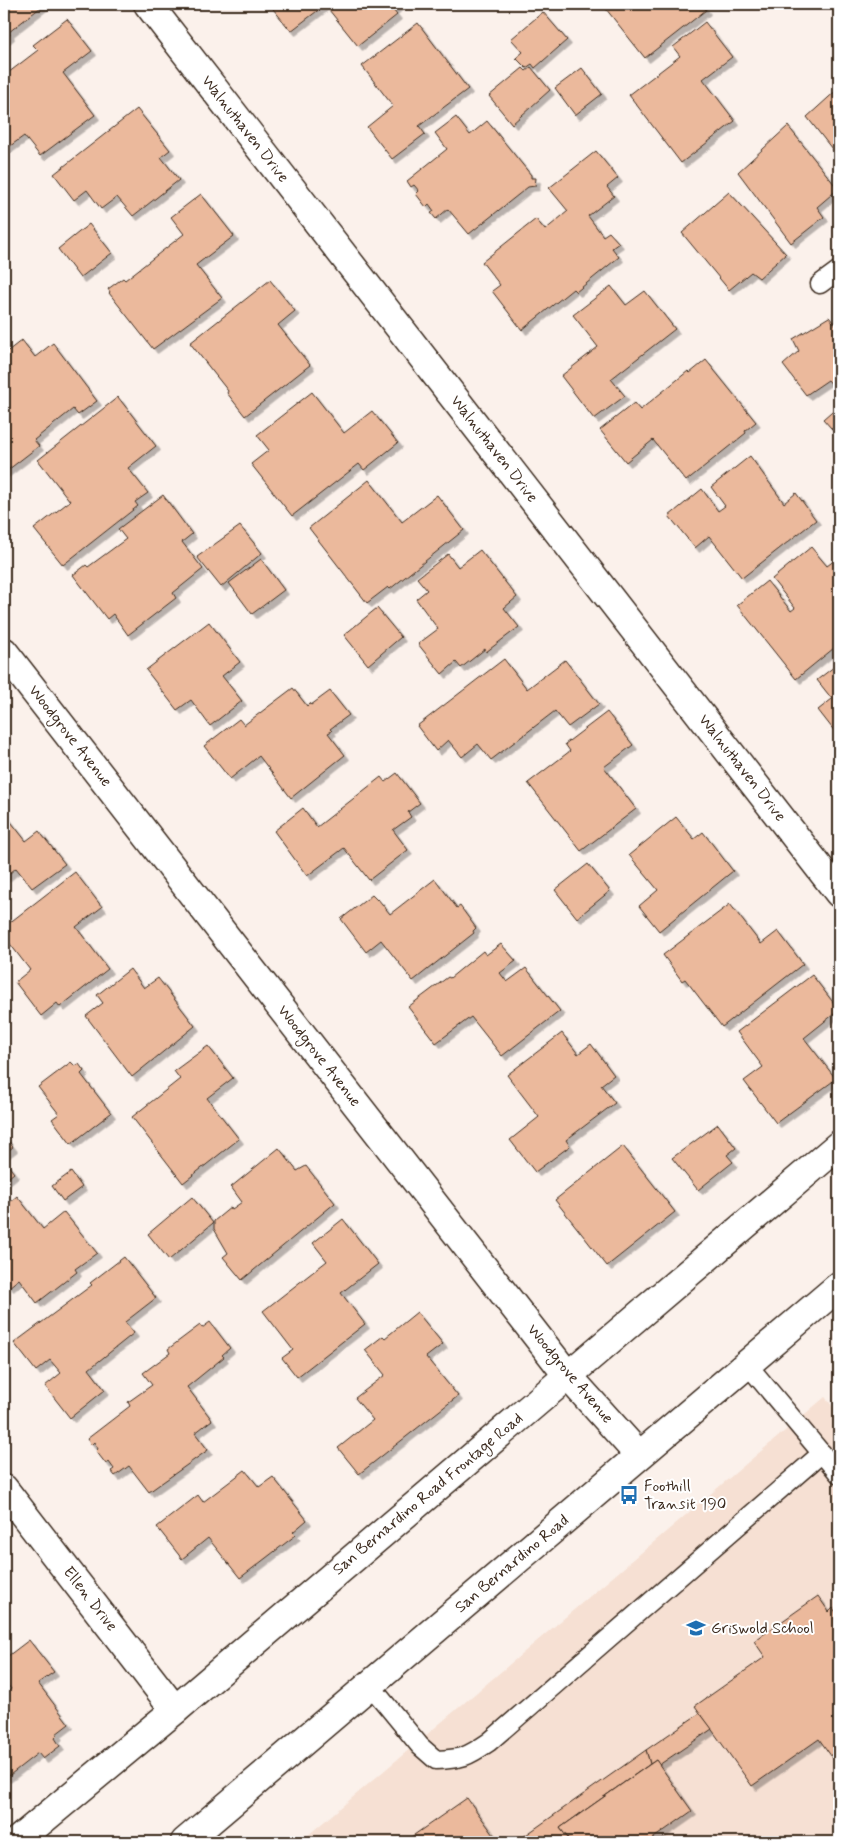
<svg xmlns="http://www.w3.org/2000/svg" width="843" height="1846" viewBox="0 0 843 1846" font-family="Mynerve,sans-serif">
<defs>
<filter id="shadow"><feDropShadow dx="4.5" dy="4.5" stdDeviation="0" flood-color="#0004"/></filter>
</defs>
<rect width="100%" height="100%" fill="#fbf1eb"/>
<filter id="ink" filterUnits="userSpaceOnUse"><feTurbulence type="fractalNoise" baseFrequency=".02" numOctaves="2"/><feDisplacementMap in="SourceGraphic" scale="10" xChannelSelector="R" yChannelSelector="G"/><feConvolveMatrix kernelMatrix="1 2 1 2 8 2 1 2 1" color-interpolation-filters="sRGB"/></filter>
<g filter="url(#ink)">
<!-- built -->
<polygon fill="#f6e0d3" points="825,1397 839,1414 839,1842 300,1842"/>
<!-- building -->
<g fill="#ebb99c" stroke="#3b2a1e" filter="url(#shadow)">
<polygon points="4,4 45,4 9,32 10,35 4,40"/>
<polygon points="269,4 400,4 393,10 397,15 358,46 325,5 291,31"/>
<polygon points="602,4 702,4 706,10 645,58"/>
<polygon points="543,12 567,40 535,68 532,64 526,68 516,58 523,52 511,39"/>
<polygon points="67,19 92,51 63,73 95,115 40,156 24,136 6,149 4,147 4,76 38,50 33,45"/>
<polygon points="705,22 732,57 703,79 735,121 681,163 629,95 680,56 673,47"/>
<polygon points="418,23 468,89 419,126 425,134 392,159 367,127 393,106 362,66"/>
<polygon points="531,67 550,90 512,124 489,96 523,68 526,71"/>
<polygon points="582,68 602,94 575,115 555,88"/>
<polygon points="839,88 839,158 807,117"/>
<polygon points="137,109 170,150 161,157 179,180 133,216 117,197 101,209 87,190 74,200 54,174"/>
<polygon points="456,117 470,135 487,121 531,175 531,178 536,178 535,186 528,187 469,234 448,209 436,219 431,213 434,211 429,204 426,207 416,194 419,191 414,185 411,187 407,181 447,149 435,133"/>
<polygon points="788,126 838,189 817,207 824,217 791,243 738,172"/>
<polygon points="596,151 618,178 607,187 614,196 588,216 603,236 609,232 619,243 612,248 619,257 576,292 573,289 522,330 492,291 500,285 482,262 536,219 545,230 568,211 549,188"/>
<polygon points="729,192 786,254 759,278 751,272 729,290 682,233"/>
<polygon points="201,194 234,236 196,265 222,298 153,349 109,293 110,292 108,289 123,278 125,280 184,234 171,217"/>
<polygon points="89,224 112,253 80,278 58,249"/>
<polygon points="270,280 295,311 278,325 310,365 245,416 227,393 228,391 190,343"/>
<polygon points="611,286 626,305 645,291 675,329 611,379 625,396 594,419 561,376 598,347 573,315"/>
<polygon points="829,317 839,329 839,393 828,380 806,395 783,365 799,351 793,339"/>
<polygon points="22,340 35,357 53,343 97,401 78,415 73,409 34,440 39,446 4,473 4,354"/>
<polygon points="706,360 756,422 745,431 746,433 686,481 653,440 626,462 600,430 634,403 640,410 688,371 690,373"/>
<polygon points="312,392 344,433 372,411 398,443 364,470 359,464 292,516 251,464 269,450 257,435"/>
<polygon points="118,397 156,446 128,468 148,493 135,502 138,506 63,565 34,529 70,501 38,460"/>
<polygon points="839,405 839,437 823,419"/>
<polygon points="750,456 784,503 796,493 816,520 742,578 709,536 695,548 669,516 702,489 718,511 725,506 711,487"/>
<polygon points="369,480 402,522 437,495 464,530 390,589 388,587 367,603 309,528"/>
<polygon points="163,495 192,534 182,542 203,569 173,593 176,598 128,635 113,614 107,619 73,575 86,565 88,567 126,539 118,529"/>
<polygon points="240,526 262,553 221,587 197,557"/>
<polygon points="811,547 827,566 839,557 839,644 796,679 737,605 767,581 791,611 795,608 772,579"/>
<polygon points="480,550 517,597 504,608 519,627 486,652 485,649 461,668 456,662 442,674 418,644 438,629 416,599 427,590 417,578 448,554 458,567"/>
<polygon points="261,559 284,590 252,614 229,583"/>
<polygon points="377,608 401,637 368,665 344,635"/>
<polygon points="209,622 240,662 222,676 242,701 210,726 191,700 177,710 146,670"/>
<polygon points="504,659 527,689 565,660 599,704 568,727 555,711 491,760 478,744 462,757 448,740 436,751 417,726"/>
<polygon points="839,663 839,737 818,710 832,699 817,680"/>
<polygon points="293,688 307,706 310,703 311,705 330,691 349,715 330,729 332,731 328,733 345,755 291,798 259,756 230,779 204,746 239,719 244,725"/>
<polygon points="607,712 633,745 604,767 636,809 581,851 528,783 570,751 565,744"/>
<polygon points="397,773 420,803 408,812 411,817 393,830 408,850 369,880 344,848 307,876 274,831 303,808 317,827 381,777 385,782"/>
<polygon points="4,813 26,841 39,831 65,864 32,888 16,868 4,878"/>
<polygon points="676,817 694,839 703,832 733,871 659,931 639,906 658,890 629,855"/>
<polygon points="588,864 610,891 577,918 555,890"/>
<polygon points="75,872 102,907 76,927 108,969 60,1007 57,1003 41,1016 15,982 30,970 4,936 4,927"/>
<polygon points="435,879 457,908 460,906 476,928 473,931 474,933 413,981 381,940 366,952 341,919 372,895 377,900 378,899 390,914"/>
<polygon points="730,904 761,944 778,931 803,964 722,1027 685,979 682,981 663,955"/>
<polygon points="501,944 516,961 500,973 507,982 526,968 560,1011 502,1056 471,1017 436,1043 408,1007 448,977 450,978 483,951 486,955"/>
<polygon points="130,969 144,988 158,978 195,1026 132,1077 86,1016 103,1003 97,995"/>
<polygon points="812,975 839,1010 804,1038 836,1079 776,1123 744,1081 763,1067 737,1032"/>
<polygon points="562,1033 578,1054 591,1044 614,1075 601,1085 615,1103 566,1140 570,1146 535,1172 510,1140 539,1117 507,1075"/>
<polygon points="208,1046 233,1078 207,1098 239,1139 183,1183 132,1117 180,1079 174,1071"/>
<polygon points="71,1062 75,1066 79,1064 84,1071 81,1074 111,1113 71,1144 52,1119 59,1114 38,1087"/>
<polygon points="718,1124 736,1148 727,1155 733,1162 698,1190 672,1158"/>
<polygon points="4,1136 13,1147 4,1154"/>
<polygon points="623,1146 675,1212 607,1266 555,1200"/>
<polygon points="279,1148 297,1171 306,1166 335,1203 242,1280 223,1257 228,1253 214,1229 214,1221 231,1207 232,1209 242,1202 231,1187"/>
<polygon points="4,1160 14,1173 4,1181"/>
<polygon points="71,1172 82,1187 63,1201 52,1186"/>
<polygon points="17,1196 43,1229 64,1212 97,1253 75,1269 77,1272 37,1303 19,1279 9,1287 4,1280 4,1207"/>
<polygon points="192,1197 213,1223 169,1260 148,1234"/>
<polygon points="343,1219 378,1264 341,1293 365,1324 297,1377 282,1358 293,1350 263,1311 327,1261 313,1243"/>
<polygon points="124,1257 156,1298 125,1322 134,1333 89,1369 105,1390 70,1418 45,1386 61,1373 50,1360 36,1371 14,1343 92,1285 90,1283"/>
<polygon points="417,1312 443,1344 426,1357 458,1396 359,1474 338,1448 373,1420 355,1398 385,1375 365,1350 383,1336 385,1338"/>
<polygon points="210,1322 230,1348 222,1355 224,1357 187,1387 212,1420 195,1433 208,1450 149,1492 129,1466 115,1476 111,1471 114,1469 109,1462 106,1464 96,1451 98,1449 94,1442 91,1445 87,1439 130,1406 128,1402 152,1385 143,1373 170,1353 168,1349 200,1325 202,1328"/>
<polygon points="245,1470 259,1487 273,1477 307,1520 293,1532 296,1535 240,1578 208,1538 182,1559 157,1527 198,1495 203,1502"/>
<polygon points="818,1596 829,1612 833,1608 839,1617 839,1757 834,1760 819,1739 752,1786 695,1706 765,1657 754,1641"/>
<polygon points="29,1640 54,1672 38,1683 69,1724 56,1734 58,1735 55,1738 60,1746 43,1759 38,1753 6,1778 4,1775 4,1693 5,1694 11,1689 4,1680 4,1659"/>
<polygon points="700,1713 712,1729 659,1765 656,1760 650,1764 646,1750"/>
<polygon points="646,1750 650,1764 560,1828 571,1842 516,1842"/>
<polygon points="656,1760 692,1811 648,1842 571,1842 560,1828"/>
<polygon points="467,1798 499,1842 404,1842"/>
</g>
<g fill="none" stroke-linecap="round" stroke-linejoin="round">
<!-- lane casing -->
<g stroke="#3b2a1e" stroke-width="21">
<g id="lane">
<polyline points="820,284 839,270"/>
<polyline points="747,1364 839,1474"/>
<path d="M 370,1685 L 420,1746 L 436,1760 C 462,1759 467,1757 489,1742 L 822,1453"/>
</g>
</g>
<!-- street casing -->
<g stroke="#3b2a1e" stroke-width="31">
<g id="street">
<polyline points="148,4 839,893"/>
<polyline points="4,652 568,1376 639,1455"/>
<polyline points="4,1489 175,1710"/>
<polyline points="16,1842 175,1710 839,1145"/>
</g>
</g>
<!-- secondary casing -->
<g stroke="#3b2a1e" stroke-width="31">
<polyline id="secondary" points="185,1842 839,1286"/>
</g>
<!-- lane -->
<use href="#lane" stroke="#fff" stroke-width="18"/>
<!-- street -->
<use href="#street" stroke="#fff" stroke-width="28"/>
<!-- secondary -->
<use href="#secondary" stroke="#fff" stroke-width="28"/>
</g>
</g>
<!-- icons -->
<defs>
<g id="bus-bare" transform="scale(1.5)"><path d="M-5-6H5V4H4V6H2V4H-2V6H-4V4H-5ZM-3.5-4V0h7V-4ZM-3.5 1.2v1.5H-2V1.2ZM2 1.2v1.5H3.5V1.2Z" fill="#1f6fb2" stroke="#fff" stroke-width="2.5" paint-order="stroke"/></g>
<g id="school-bare" transform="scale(1.5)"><path d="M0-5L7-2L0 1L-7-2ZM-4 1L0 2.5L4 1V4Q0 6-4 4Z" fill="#1f6fb2" stroke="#fff" stroke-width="2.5" paint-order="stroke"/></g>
</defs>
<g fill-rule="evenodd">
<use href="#bus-bare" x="629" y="1495"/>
<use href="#school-bare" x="696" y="1628"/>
</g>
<g text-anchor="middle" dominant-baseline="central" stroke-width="4" stroke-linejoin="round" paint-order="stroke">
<!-- street labels -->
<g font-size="16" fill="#3b2a1e" stroke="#fff">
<text transform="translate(245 129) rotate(52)">Walnuthaven Drive</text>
<text transform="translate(494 449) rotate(52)">Walnuthaven Drive</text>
<text transform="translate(70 736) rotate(52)">Woodgrove Avenue</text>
<text transform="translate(742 768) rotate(52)">Walnuthaven Drive</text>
<text transform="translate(319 1056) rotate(52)">Woodgrove Avenue</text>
<text transform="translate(570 1374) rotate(50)">Woodgrove Avenue</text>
<text transform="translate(428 1494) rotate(-40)">San Bernardino Road Frontage Road</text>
<text transform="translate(512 1564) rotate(-40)">San Bernardino Road</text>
<text transform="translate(90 1599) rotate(52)">Ellen Drive</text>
</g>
<!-- poi labels -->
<g font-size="16" fill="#3b2a1e" stroke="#fff" text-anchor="start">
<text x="644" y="1486">Foothill<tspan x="644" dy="18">Transit 190</tspan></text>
<text x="711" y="1628">Griswold School</text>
</g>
</g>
<!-- margin -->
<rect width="843" height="1846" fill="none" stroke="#fff" stroke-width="20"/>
<rect x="10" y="10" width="823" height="1826" fill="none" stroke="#3b2a1e" stroke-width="2" filter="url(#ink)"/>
</svg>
